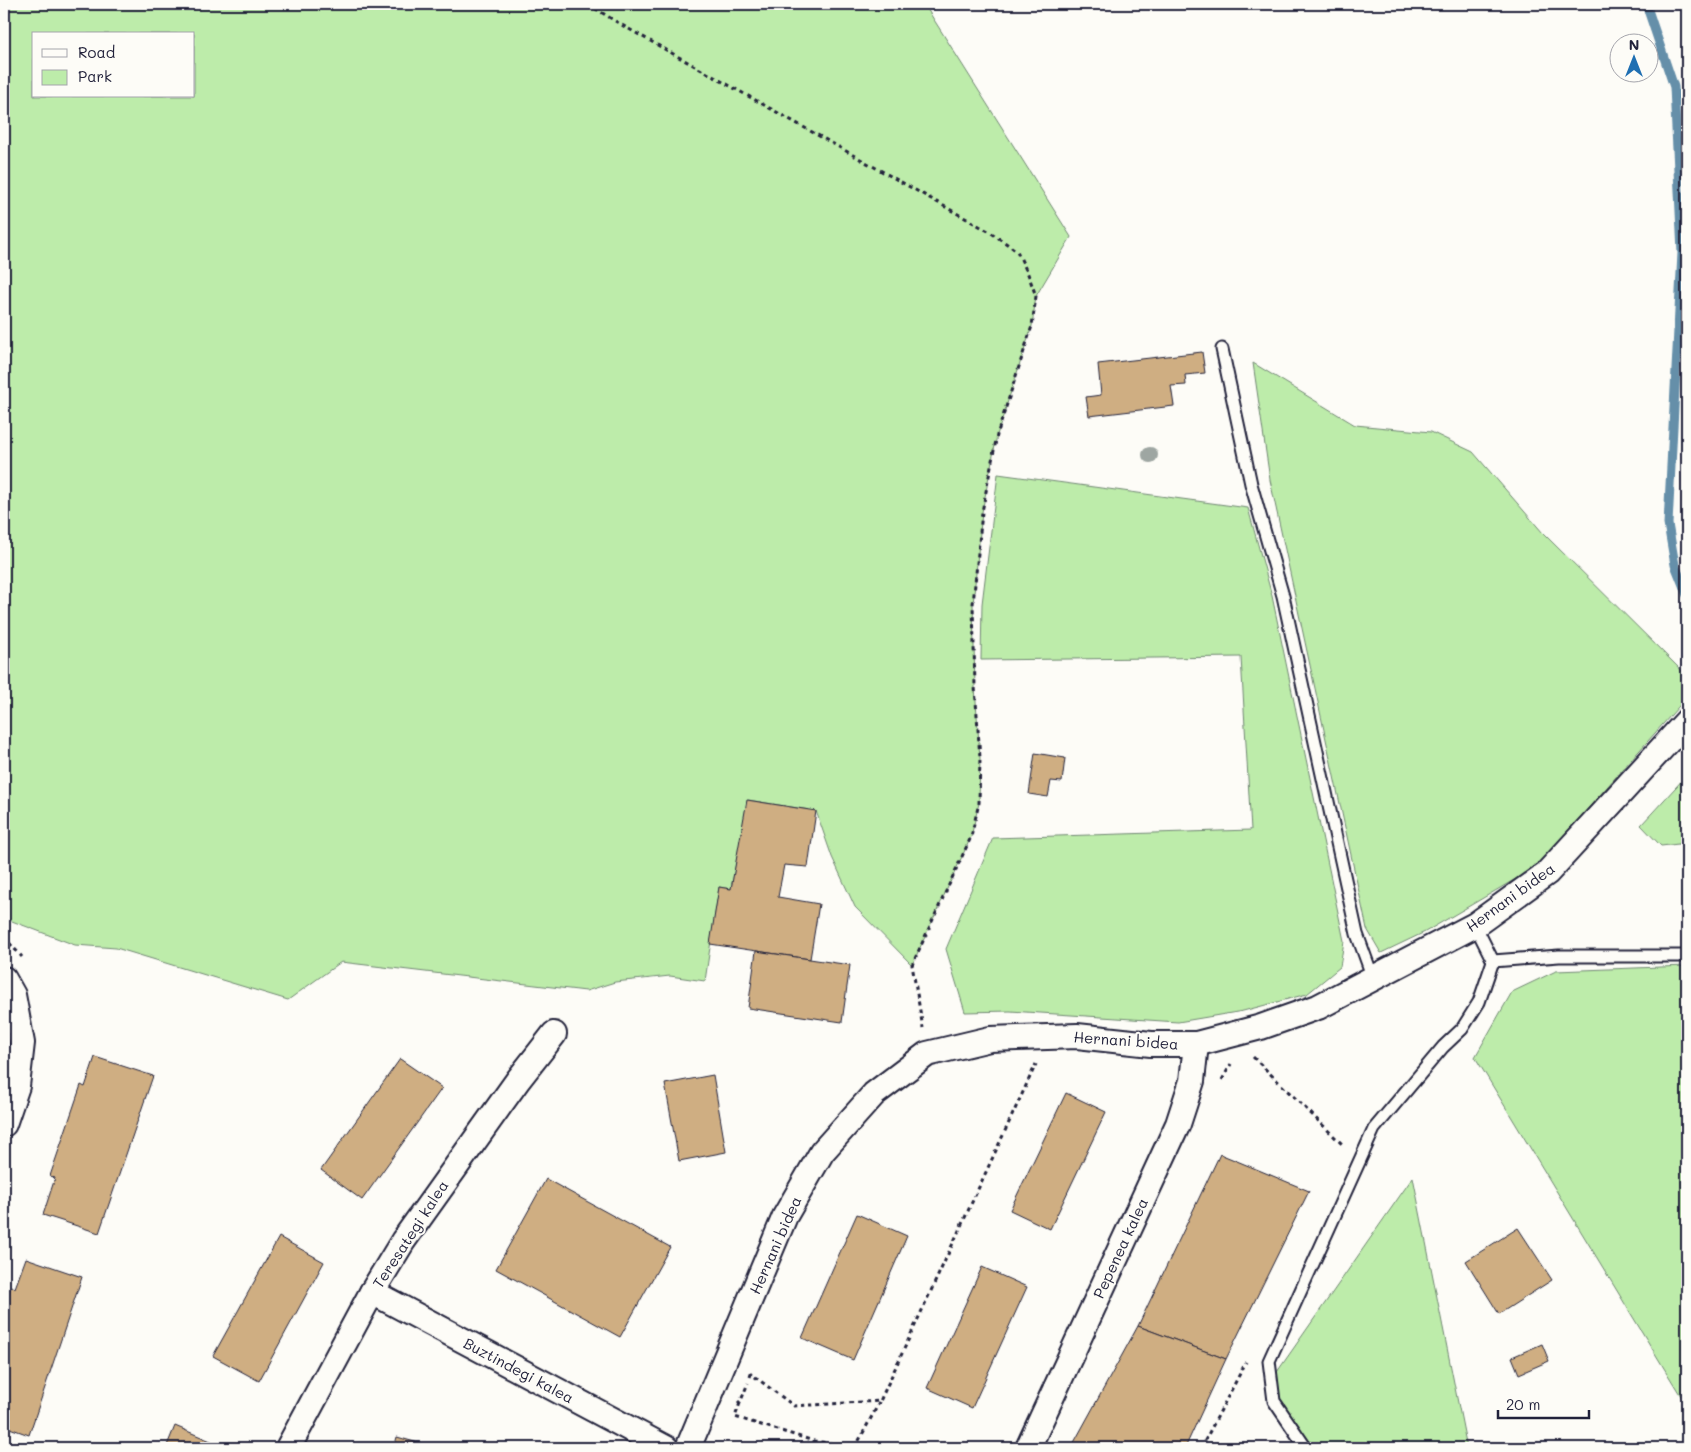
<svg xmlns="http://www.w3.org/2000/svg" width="1691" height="1452" viewBox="0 0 1691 1452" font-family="Mali,sans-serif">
<rect width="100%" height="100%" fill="#fdfcf7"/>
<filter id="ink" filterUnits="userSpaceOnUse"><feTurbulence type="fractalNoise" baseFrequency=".02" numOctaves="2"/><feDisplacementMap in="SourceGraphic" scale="10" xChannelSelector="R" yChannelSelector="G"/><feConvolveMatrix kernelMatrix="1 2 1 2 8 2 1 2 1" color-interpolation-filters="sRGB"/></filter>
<g filter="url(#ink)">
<!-- green -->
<g fill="#bdecaa" stroke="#708772" fill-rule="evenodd">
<path d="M 4,4 L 924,4 L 1071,237 L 1036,296 L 1032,326 L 997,435 L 982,512 L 973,604 L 975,687 L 980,758 L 979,803 L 971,837 L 912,965 L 855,907 L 832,857 L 816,811 L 748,800 L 731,889 L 719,887 L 705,981 L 670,976 L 615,982 L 586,991 L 341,962 L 288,1000 L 116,948 L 75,945 L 4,918 ZM 34,34 L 194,34 L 194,96 L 34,96 Z"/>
<polygon points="1253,363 1355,425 1431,432 1473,452 1543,533 1687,676 1687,697 1536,867 1425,932 1381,953 1367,929 1270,480"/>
<polygon points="998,474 1248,508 1272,596 1344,941 1340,967 1307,994 1243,1011 1178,1022 1010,1011 965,1012 946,949 993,838 1251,830 1241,657 981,660 982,604"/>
<polygon points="1687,775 1687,843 1661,846 1641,825"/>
<polygon points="1687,966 1687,1406 1475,1057 1512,992 1556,971"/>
<polygon points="1413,1177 1467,1448 1306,1448 1274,1401 1277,1372"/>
</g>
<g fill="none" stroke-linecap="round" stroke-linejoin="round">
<!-- stream -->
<polyline stroke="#658fa9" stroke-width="9" points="1646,4 1674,87 1682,253 1668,524 1675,565 1687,595"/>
</g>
<!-- building -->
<g fill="#cfae82" stroke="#22223b">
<polygon points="1202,352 1205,373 1185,375 1186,385 1171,386 1174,406 1089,416 1086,397 1101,395 1098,364"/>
<polygon points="1035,753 1065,758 1062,782 1051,781 1048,797 1029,794"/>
<polygon points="747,800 816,811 808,867 784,865 778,897 819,904 810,959 710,944 719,887 731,889"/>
<polygon points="756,951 850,965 842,1022 748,1008"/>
<polygon points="95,1057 153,1076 99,1233 43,1215 55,1178 50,1176 81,1085 85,1087"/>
<polygon points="400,1059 442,1088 362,1200 321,1170"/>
<polygon points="713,1075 726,1152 679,1161 665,1084"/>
<polygon points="1066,1093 1106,1112 1050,1229 1010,1210"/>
<polygon points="1220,1154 1309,1191 1226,1359 1138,1326"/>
<polygon points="546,1179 670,1247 620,1337 496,1269"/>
<polygon points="857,1214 907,1236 853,1360 802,1338"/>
<polygon points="1518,1228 1552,1280 1499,1314 1466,1261"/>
<polygon points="279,1237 324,1262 259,1381 213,1356"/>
<polygon points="26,1258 82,1277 29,1435 4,1426 4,1307 11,1286 15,1288"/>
<polygon points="982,1267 1027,1287 972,1408 927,1388"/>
<polygon points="1138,1326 1226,1359 1185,1448 1071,1448"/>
<polygon points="1542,1344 1549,1361 1519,1374 1512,1357"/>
<polygon points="175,1426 225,1447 225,1448 166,1448"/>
<polygon points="397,1437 436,1448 394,1448"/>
</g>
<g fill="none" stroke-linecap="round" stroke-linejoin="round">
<!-- lane casing -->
<g stroke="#22223b" stroke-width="15">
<g id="lane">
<polyline points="1222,349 1251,484 1283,596 1357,934 1373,978"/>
<polyline points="1493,961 1559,956 1687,956"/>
<polyline points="1306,1448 1274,1401 1269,1361 1374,1129 1443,1047 1462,1029 1479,1002 1493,961 1475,925"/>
</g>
</g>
<!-- street casing -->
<g stroke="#22223b" stroke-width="28">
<g id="street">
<polyline points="4,979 13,995 22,1043 17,1086 4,1124"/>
<polyline points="372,1292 666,1448"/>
<polyline points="288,1448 372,1292 403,1241 518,1080 554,1034"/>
<polyline points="688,1448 785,1216 822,1152 874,1094 927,1054 990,1039 1077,1036 1151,1044 1196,1044 1261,1027 1318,1007 1475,925 1547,873 1687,721"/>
<polyline points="1028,1448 1178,1124 1192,1081 1196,1044"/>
</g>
</g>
<!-- path -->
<g stroke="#22223b" stroke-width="3" stroke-dasharray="4 4" stroke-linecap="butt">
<polyline points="588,4 620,24 990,232 1017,251 1028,274 1036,296 1032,326 997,435 982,512 973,604 975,687 980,758 979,803 971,837 912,965 923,1028"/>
<polyline points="4,937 22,957"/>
<polyline points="1253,1057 1343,1145"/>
<polyline points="1222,1080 1231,1064"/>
<polyline points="750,1377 751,1374 794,1406 880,1401 1036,1064"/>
<polyline points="738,1401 740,1403 748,1383"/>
<polyline points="740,1403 735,1417 814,1441 836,1444 848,1448"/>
<polyline points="855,1448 880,1401"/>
<polyline points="1201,1448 1246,1362"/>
</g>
<!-- lane -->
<use href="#lane" stroke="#fdfcf7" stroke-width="11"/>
<!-- street -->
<use href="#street" stroke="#fdfcf7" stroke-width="24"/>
</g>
<!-- trees -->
<circle fill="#9ea6a2" cx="1150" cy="455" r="8"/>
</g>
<g text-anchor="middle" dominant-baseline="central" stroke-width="4" stroke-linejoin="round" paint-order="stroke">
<!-- street labels -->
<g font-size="15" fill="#22223b" stroke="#fdfcf7">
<text transform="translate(1510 897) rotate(-36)">Hernani bidea</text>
<text transform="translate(1126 1040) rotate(4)">Hernani bidea</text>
<text transform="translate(410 1234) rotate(-57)">Teresategi kalea</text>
<text transform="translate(775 1245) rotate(-66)">Hernani bidea</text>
<text transform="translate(1120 1248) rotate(-65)">Pepenea kalea</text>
<text transform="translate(519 1370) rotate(28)">Buztindegi kalea</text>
</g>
</g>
<!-- margin -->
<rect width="1691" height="1452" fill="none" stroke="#fdfcf7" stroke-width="20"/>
<rect x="10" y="10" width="1671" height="1432" fill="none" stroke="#22223b" stroke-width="2" filter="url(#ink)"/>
<!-- legend -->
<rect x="32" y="32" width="162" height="65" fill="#fdfcf7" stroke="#a5a5ac"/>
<rect x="42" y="49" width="25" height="8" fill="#fdfcf7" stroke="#a5a5ac"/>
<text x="78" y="58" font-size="15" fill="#22223b">Road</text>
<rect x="42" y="70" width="25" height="15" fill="#bdecaa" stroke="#a5a5ac"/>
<text x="78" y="82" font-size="15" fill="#22223b">Park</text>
<!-- north arrow -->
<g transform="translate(1634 58)"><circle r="24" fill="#fdfcf7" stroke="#a5a5ac"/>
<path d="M0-4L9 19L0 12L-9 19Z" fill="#1f6fb2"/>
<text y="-8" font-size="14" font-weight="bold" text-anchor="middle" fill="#22223b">N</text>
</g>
<!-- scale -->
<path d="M1498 1410v8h91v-8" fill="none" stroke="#22223b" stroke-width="2.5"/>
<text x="1506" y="1410" font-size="15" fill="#22223b" stroke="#fdfcf7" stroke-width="4" paint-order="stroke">20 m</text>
</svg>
